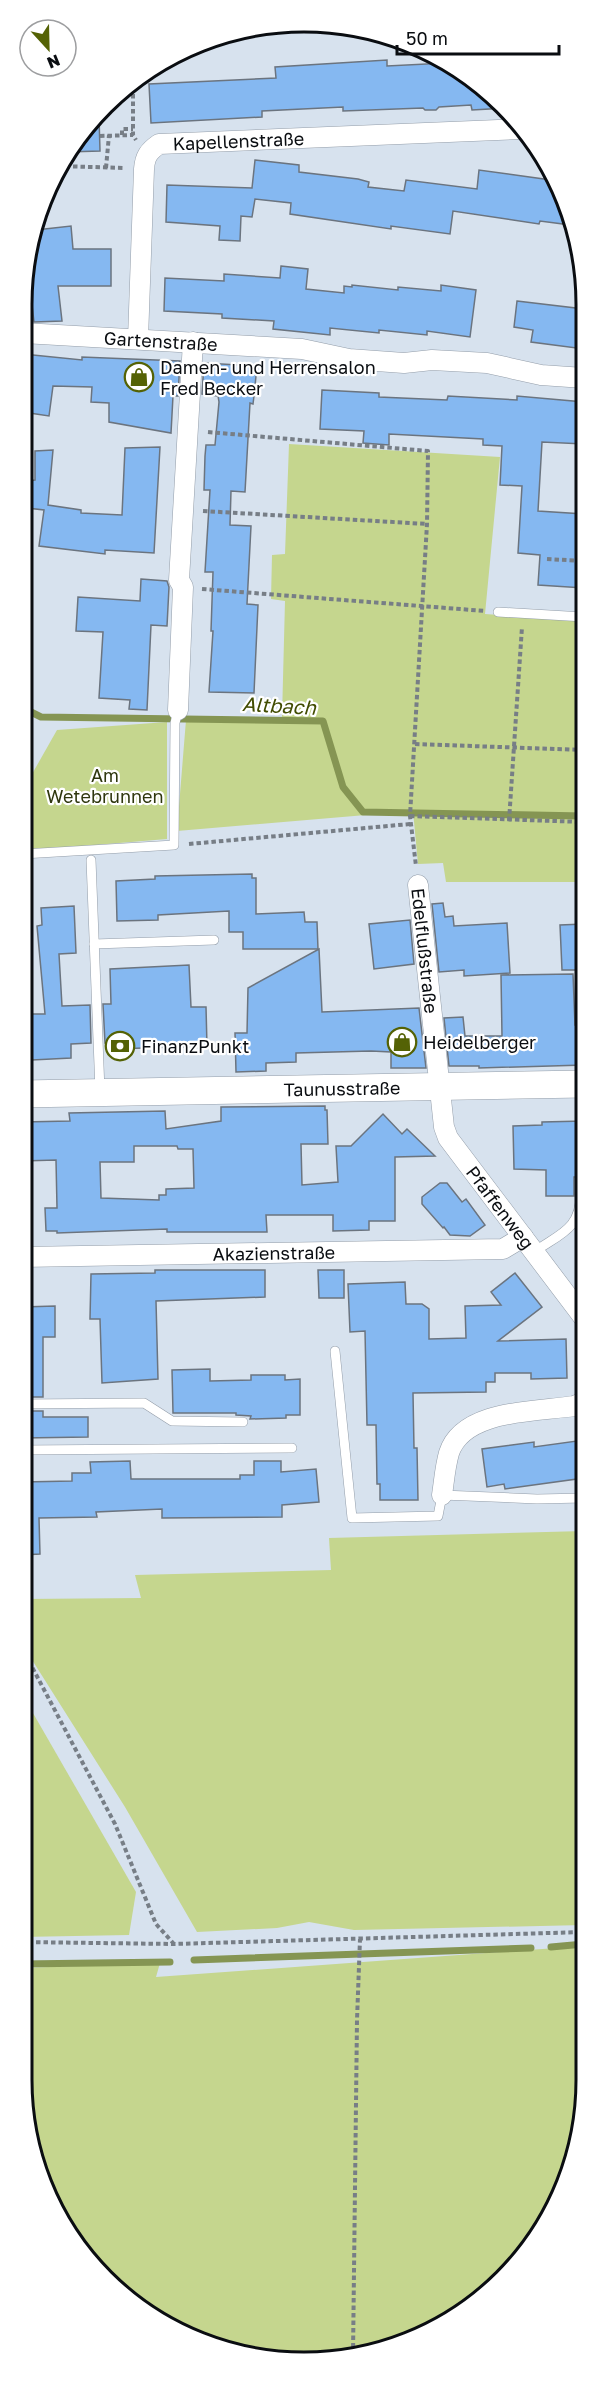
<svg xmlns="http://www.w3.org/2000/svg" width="607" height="2383" viewBox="0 0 607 2383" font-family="'Golos Text',sans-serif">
<rect width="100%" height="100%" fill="#d7e2ee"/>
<!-- green -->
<g fill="#c5d68e">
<polygon points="289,444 500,457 485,614 584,621 584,882 446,882 443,863 418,864 413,811 177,831 186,720 282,717 285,601 271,599 272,555 285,554"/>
<polygon points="167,722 167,839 23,851 23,790 57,730"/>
<polygon points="584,1531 584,1925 354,1930 309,1922 277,1928 197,1932 125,1807 22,1644 22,1599 141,1598 135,1575 331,1570 329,1538"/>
<polygon points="22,1694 136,1892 129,1935 21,1937"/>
<polygon points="584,1946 584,2117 548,2220 476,2303 377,2352 285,2361 178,2333 91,2266 42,2187 21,2079 21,1968 160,1963 156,1977"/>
</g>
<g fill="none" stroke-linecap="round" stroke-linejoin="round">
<!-- stream -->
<g stroke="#859553" stroke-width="7">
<polyline points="23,708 41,717 323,721 343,787 363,812 584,816"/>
<polyline points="551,1947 584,1944"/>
<polyline points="194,1960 531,1948"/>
<polyline points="21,1964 170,1962"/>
</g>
</g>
<!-- building -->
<g fill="#85b8f1" stroke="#6b747f" stroke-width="1.5" fill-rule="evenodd">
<polygon points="387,60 387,66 446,63 446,69 454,69 506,108 472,110 471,105 439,107 436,110 425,110 423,108 343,111 343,107 262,111 262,117 151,123 149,84 276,78 275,67"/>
<polygon points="99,116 100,151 68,152 86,131"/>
<polygon points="255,160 299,165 299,172 358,179 369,182 368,187 404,191 406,180 477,189 479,170 558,181 571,225 540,221 539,224 453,211 450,234 391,226 391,229 290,214 291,203 255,199 252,217 241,216 240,241 219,240 220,226 166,222 167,185 252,188"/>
<polygon points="71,226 73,249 111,249 111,286 58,286 62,321 34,322 28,271 23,271 23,266 36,230"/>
<polygon points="281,266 308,269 306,289 344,293 344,286 352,287 352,285 398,290 398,287 441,291 441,285 476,290 470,337 427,331 427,335 379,330 379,333 330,328 330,335 273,329 274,321 222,318 222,314 164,311 165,278 224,281 224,274 280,278"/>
<polygon points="517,301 584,309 584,349 531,342 533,330 514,327"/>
<polygon points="23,354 82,360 82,357 180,361 178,396 173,396 171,433 109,422 109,403 91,402 92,387 53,386 49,416 23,412"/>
<polygon points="204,363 257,366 254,396 253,404 250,403 245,492 231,491 230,525 251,526 247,604 258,605 254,693 209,692 213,631 211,631 213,572 205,572 210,490 204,490 205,456 206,445 215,445 219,402 218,396 202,394"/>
<polygon points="322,390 379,393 379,397 447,400 448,396 517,400 517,396 584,402 584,444 542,442 538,511 584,514 584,588 538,585 540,555 518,553 522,486 500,485 502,446 483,445 483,439 389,434 389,445 363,443 364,431 320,429"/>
<polygon points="160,447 154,553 105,550 105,554 39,546 44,510 27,508 27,499 23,500 23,481 35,480 35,451 53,450 48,505 81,510 81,513 122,515 125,448"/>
<polygon points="141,579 167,581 169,587 167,626 151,625 147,710 129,709 130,700 99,698 103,632 76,631 78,597 140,601"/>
<polygon points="252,874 252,878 256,878 256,914 304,912 305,922 317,922 318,949 243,949 243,932 229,932 229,911 158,915 158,920 117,921 116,881 155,879 155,876"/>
<polygon points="443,903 445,917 453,916 454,926 507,923 510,973 464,976 464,970 439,972 432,904"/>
<polygon points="74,906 76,953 59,954 62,1006 90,1005 91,1043 71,1044 71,1058 32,1060 30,1014 45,1014 37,926 42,925 41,908"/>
<polygon points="410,920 414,964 374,969 369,924"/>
<polygon points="584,924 584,970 562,970 560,925"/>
<polygon points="319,949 322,1012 419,1008 426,1068 391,1068 391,1052 371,1051 296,1053 296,1062 266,1063 266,1071 236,1072 235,1033 247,1033 248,988"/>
<polygon points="189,965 191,1007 206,1007 207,1046 113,1049 113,1043 105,1043 103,1004 111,1004 110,969"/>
<polygon points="573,974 575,1025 583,1025 584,1065 479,1068 479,1066 449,1066 444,1018 463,1017 465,1036 502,1036 501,975"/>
<path d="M 325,1106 L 325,1110 L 327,1110 L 328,1144 L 301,1144 L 302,1185 L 338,1182 L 336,1146 L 351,1146 L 383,1114 L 402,1134 L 407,1129 L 435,1156 L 395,1157 L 395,1221 L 369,1221 L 369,1230 L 333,1231 L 333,1215 L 266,1215 L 267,1232 L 167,1232 L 167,1229 L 57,1233 L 57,1231 L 46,1231 L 45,1208 L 57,1208 L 56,1160 L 22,1161 L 22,1122 L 70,1121 L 69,1113 L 165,1111 L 166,1129 L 221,1121 L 221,1107 ZM 134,1146 L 177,1146 L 178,1149 L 193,1149 L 194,1188 L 166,1189 L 166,1195 L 159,1195 L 159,1200 L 101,1198 L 100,1162 L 134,1162 Z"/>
<polygon points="584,1121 584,1177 574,1177 574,1196 546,1196 546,1170 514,1169 513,1126 542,1125 542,1122"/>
<polygon points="440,1183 447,1183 462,1202 466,1199 485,1225 470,1236 450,1235 444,1227 443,1228 422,1204 422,1197"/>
<polygon points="155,1270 265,1270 265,1297 156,1301 158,1379 102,1383 100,1319 90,1319 91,1274 155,1273"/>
<polygon points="318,1270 344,1270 344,1298 319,1298"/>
<polygon points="515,1273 542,1307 498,1341 566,1339 567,1378 531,1379 531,1373 495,1373 495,1382 486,1382 486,1392 413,1393 414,1448 417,1448 418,1500 380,1500 380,1484 377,1484 376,1425 367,1425 365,1331 350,1332 348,1284 405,1282 406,1304 422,1304 429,1309 429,1339 466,1338 465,1306 501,1305 491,1292"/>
<polygon points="55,1306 55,1337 43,1337 43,1397 22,1397 22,1307"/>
<polygon points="210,1369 210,1381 251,1380 251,1375 285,1375 285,1380 300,1379 300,1415 286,1415 286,1418 250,1419 251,1416 236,1415 236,1413 173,1413 172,1370"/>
<polygon points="22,1411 43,1411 43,1417 88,1417 88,1437 22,1438"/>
<polygon points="584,1440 584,1478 505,1489 504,1484 487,1487 482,1449 534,1442 534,1447"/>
<polygon points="130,1461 131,1479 240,1479 240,1475 254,1475 254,1461 281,1461 281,1472 316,1469 319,1502 282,1505 282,1517 162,1518 162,1509 96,1512 97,1517 39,1518 40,1554 22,1555 22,1482 72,1481 72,1473 91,1473 90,1462"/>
</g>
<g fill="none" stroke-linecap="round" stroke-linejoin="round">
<!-- lane casing -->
<g stroke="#939da9" stroke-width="10">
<g id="lane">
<polyline points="498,612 584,617"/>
<polyline points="23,854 174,845 175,723 178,710"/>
<polyline points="91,860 100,1091"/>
<polyline points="94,944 214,940"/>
<path d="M 534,1252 C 561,1233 580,1230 581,1193"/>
<polyline points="335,1351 352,1518 438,1516 442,1495 537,1499 584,1498"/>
<polyline points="22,1404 144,1403 172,1421 243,1422"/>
<polyline points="22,1450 292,1448"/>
</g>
</g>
<!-- street casing -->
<g stroke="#939da9" stroke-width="21">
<g id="street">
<path id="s1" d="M 23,333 L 302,349 L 349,359 L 404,363 L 432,360 L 487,363 L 541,375 L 584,378"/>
<path id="s2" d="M 138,339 L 144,169 C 145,156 149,151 159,144 L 521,129"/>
<polyline points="178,710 183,587 179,580 193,342"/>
<path id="s3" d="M 418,885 L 444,1127 L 448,1138 L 584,1318"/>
<path id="s4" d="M 22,1257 L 503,1249 L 523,1237"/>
<path d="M 442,1495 C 444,1482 445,1467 449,1453 C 463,1409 536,1412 574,1406 L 584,1402"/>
</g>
</g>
<!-- secondary casing -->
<g stroke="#939da9" stroke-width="28">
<g id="secondary">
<path id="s5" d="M 22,1094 L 584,1084"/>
</g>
</g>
<!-- path -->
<g stroke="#777e86" stroke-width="4" stroke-dasharray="4.5 3" stroke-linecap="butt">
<polyline points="133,79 133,135 136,140"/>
<polyline points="122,135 122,129 133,129"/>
<polyline points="100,136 133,135"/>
<polyline points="58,166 125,168"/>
<polyline points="106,168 109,135"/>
<polyline points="208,432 428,451 427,524 410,816 416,866"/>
<polyline points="203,511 427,524"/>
<polyline points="547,559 584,561"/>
<polyline points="202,589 485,611"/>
<polyline points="415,744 584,750"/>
<polyline points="410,816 584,822"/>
<polyline points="509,821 522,627"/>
<polyline points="189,844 410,824"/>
<polyline points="22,1648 115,1824 156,1924 174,1944"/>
<polyline points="21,1942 174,1944 584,1932"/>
<polyline points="353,2355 357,2020 360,1939"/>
</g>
<!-- lane -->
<use href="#lane" stroke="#fff" stroke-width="9"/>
<!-- street -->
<use href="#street" stroke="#fff" stroke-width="20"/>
<!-- secondary -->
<use href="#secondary" stroke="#fff" stroke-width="27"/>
</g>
<!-- icons -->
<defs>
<g id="shop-ring" transform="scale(1.5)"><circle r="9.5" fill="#fff" stroke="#546205" stroke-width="1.5"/><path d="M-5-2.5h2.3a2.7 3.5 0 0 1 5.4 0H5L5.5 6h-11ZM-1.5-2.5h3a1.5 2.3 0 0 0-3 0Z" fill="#546205"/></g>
<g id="bank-ring" transform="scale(1.5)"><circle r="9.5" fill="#fff" stroke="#546205" stroke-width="1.5"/><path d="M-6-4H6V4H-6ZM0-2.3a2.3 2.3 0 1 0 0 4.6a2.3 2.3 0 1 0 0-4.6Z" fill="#546205"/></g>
</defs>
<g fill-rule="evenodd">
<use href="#shop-ring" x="139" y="377"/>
<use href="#shop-ring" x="402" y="1042"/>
<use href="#bank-ring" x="120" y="1046"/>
</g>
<g text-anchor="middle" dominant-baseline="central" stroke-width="4.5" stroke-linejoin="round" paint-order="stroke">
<!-- street labels -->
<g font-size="18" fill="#0a0d11" stroke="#fff">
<text stroke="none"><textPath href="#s2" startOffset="280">Kapellenstraße</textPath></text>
<text stroke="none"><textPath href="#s1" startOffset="138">Gartenstraße</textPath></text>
<text stroke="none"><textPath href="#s3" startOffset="66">Edelflußstraße</textPath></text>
<text stroke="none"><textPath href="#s5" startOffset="320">Taunusstraße</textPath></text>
<text stroke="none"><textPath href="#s3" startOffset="342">Pfaffenweg</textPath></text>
<text stroke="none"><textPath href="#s4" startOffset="252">Akazienstraße</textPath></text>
</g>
<!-- poi labels -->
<g font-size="18" fill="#0a0d11" stroke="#fff" text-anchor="start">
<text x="160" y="367">Damen- und Herrensalon<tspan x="160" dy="21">Fred Becker</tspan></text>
<text x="423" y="1042">Heidelberger</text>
<text x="141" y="1046">FinanzPunkt</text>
</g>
<!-- park labels -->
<g font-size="18" fill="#2f370e" stroke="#fff">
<text x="105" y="775">Am<tspan x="105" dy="21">Wetebrunnen</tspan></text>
</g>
<!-- water labels -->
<g font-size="20" font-style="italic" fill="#414c01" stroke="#fff">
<text transform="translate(279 705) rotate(3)">Altbach</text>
</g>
</g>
<!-- crop -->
<path d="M0 0H607V2383H0ZM304 32H304A272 272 0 0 1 576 304V2080A272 272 0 0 1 304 2352H304A272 272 0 0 1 32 2080V304A272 272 0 0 1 304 32Z" fill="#fff" fill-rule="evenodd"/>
<path fill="none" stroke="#0a0d11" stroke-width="3" d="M304 32H304A272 272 0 0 1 576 304V2080A272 272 0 0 1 304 2352H304A272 272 0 0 1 32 2080V304A272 272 0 0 1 304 32Z"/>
<!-- north arrow -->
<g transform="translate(48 48) rotate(158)"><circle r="28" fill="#ffffff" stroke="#9d9ea0" stroke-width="1.5"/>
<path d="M0-4.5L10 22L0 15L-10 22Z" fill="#546205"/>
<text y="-9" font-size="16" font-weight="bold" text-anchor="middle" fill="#0a0d11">N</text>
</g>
<!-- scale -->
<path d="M397 45v9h162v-9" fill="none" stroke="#0a0d11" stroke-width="3"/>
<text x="406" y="45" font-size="18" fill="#0a0d11" stroke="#ffffff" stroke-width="4.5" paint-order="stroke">50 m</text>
</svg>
